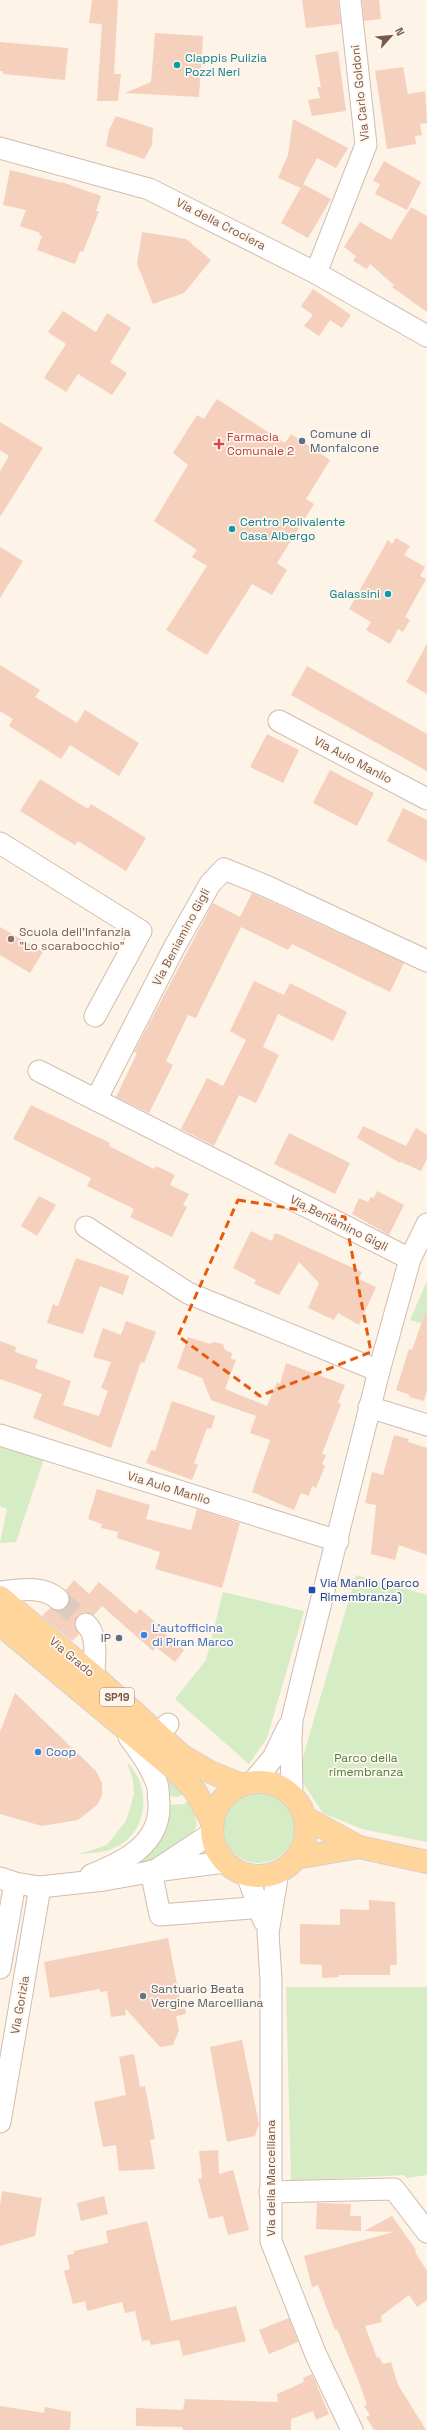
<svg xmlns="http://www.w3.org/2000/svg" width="427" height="2430" viewBox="0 0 427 2430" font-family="'Space Grotesk',sans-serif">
<rect width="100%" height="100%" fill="#fdf3e6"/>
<!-- green -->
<g fill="#d6ecc4">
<polygon points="427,1281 427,1325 410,1320"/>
<polygon points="0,1445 44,1459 16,1542 0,1543 7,1509 0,1506"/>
<polygon points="356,1575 427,1595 427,1842 362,1829 323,1813 303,1783 301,1764"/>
<polygon points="223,1592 304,1611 267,1738 249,1764 175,1699 206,1660"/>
<path d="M 127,1762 C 152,1787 149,1833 114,1848 C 104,1853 91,1853 80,1854 L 107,1845 L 126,1821 L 134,1795 L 133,1780 Z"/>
<polygon points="164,1774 187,1792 178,1797 169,1796"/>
<circle cx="259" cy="1827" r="36"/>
<path d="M 188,1801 C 202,1825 199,1832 175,1845 L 177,1851 L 161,1858 L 136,1866 L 134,1863 L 168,1805 L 184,1804 Z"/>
<polygon points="286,1987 427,1987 427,2175 407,2178 404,2175 291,2181"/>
</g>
<!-- building -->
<g fill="#f4d0bd">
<polygon points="92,0 118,0 114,74 121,74 118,101 97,101 102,24 89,23"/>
<polygon points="302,0 338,0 341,24 306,28"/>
<polygon points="362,0 379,0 381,19 364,21"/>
<polygon points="155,33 203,36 199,97 125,93 151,82"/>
<polygon points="0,42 68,48 65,80 3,74 3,71 0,71"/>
<polygon points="338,51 346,111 312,116 308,100 320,98 317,87 321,87 315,55"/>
<polygon points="403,67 408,94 425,91 427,123 420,124 422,135 415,136 416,144 387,149 375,71"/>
<polygon points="116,116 153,128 152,145 144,159 106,146 109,130"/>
<polygon points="293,119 348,148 336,168 317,158 301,188 278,178 288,155"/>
<polygon points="384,161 421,182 407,210 375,194 380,184 373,181"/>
<polygon points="10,170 62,183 62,182 101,196 96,211 99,211 83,252 80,251 75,264 37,250 42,236 39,235 40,233 20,226 26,210 3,205"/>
<polygon points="303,184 331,199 308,238 281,223"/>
<polygon points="411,207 427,216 427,312 392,287 394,285 370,264 367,269 353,261 356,256 344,247 360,222 391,240"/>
<polygon points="142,232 186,239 211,260 184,293 153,304 137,264"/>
<polygon points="313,289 351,315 342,328 330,320 319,336 304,326 313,315 301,306"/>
<polygon points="63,311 96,332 107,313 131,328 110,362 127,373 112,395 78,374 66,392 44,378 66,344 48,332"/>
<polygon points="217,399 285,443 291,434 330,460 306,499 314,504 277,563 287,570 272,595 252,584 207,655 166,630 207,566 192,557 197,550 154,521 188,465 173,453 197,415 204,419"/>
<polygon points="0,422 43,448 0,517 0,471 9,456 0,450"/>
<polygon points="396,538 410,546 404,555 425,567 420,576 426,579 405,617 410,620 403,632 398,629 390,644 366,630 371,622 349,609 388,540 392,544"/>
<polygon points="0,547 23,561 0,598"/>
<polygon points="427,644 427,694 406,682"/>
<polygon points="0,665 40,690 35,697 77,723 85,710 139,743 119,776 70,745 61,759 9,726 13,719 0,711"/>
<polygon points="307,666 427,734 427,771 291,695"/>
<polygon points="267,734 299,750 283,783 250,767"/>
<polygon points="330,770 374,793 357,826 313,803"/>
<polygon points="40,779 88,809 91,804 146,838 126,871 78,841 75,845 20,811"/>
<polygon points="403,808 427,820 427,862 387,841"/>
<polygon points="252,893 404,963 390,992 292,944 288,950 241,927 196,1018 188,1015 166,1061 173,1065 149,1113 116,1097 137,1053 134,1052 213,903 240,917"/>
<polygon points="0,927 43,952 30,973 0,955"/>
<polygon points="254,981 284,995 290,983 347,1012 333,1041 278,1014 263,1047 279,1055 256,1103 239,1095 214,1146 181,1129 207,1078 223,1086 246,1040 230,1031"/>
<polygon points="31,1105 110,1143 109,1146 154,1169 156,1166 175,1175 170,1185 189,1194 183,1205 187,1207 172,1237 130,1217 134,1209 87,1186 91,1178 13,1139"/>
<polygon points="363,1126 406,1146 416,1128 427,1135 427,1158 421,1171 401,1162 400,1163 357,1138"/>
<polygon points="289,1133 350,1163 335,1194 274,1164"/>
<polygon points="377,1191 404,1205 389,1235 352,1214 359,1198 368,1202 371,1197 374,1198"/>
<polygon points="39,1196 56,1205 37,1236 21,1226"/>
<polygon points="251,1231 272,1241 274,1236 272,1234 275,1235 276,1233 362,1272 359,1279 376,1287 359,1325 338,1313 334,1320 308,1308 319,1283 299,1262 279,1295 254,1284 256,1280 233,1268"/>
<polygon points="76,1258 129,1276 123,1295 100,1286 83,1334 47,1323 53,1304 58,1306"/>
<polygon points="425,1313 427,1313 427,1390 424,1401 409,1397 410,1395 396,1390 409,1349 412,1350"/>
<polygon points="126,1321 156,1332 144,1363 141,1362 111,1448 33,1418 42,1394 0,1379 0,1341 16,1347 15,1352 38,1360 35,1368 71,1381 63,1405 99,1416 108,1391 101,1388 111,1362 93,1357 103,1328 121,1335"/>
<polygon points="188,1337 210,1344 214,1342 223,1344 225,1350 232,1353 231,1359 236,1360 225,1389 267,1406 277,1382 280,1384 286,1363 345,1385 338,1402 341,1404 322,1454 326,1455 322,1464 325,1466 316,1488 312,1486 309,1496 301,1493 294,1510 252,1492 270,1440 250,1433 256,1416 211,1400 202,1378 177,1368"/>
<polygon points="172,1401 215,1416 211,1429 207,1428 194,1463 198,1465 192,1480 146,1463 151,1450 155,1451"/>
<polygon points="394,1435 409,1439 408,1442 427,1448 427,1555 399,1545 395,1560 371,1554 376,1505 365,1503 372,1472 383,1475"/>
<polygon points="97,1489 150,1505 146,1519 191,1530 197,1509 240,1523 222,1588 155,1569 160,1552 117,1538 118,1532 101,1528 102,1524 88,1519"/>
<polygon points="74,1580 89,1594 99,1582 136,1614 140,1609 168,1633 166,1635 184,1650 175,1662 156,1647 153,1651 102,1606 94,1615 84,1612 78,1615 74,1626 79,1634 72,1641 42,1616 50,1608 57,1611 67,1606 70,1600 66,1590"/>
<polygon points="15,1693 96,1771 102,1783 102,1795 98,1804 78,1820 42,1826 0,1814 0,1732"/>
<polygon points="369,1900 395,1902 397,1965 390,1965 390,1975 339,1975 339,1977 322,1978 322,1965 300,1964 300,1924 340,1925 340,1909 369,1910"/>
<polygon points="168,1938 180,2000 184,2000 186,2014 176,2016 179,2030 173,2045 160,2047 125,2008 126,2015 111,2017 107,1991 100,1992 100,1989 50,1998 44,1962"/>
<polygon points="242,2040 259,2124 255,2136 227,2142 210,2047"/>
<polygon points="134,2054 140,2087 145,2086 155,2139 150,2140 155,2169 119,2171 116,2145 103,2147 94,2102 126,2095 119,2057"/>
<polygon points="218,2150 219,2174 233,2170 249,2230 228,2235 223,2216 209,2219 198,2179 202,2178 199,2151"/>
<polygon points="2,2191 42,2198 35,2236 0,2246 0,2206"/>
<polygon points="104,2196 108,2214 81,2221 77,2203"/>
<polygon points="317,2203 351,2204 350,2216 361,2216 361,2231 316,2229"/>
<polygon points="392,2216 416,2250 415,2252 427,2271 427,2300 417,2307 409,2295 381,2316 382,2322 365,2326 377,2358 379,2357 383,2364 391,2362 398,2385 426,2430 374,2430 366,2417 370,2415 364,2406 367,2405 359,2382 337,2329 335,2330 318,2285 312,2287 304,2256 394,2232 364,2231"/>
<polygon points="147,2221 171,2321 236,2306 246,2341 183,2356 179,2340 151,2345 149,2340 142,2341 135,2311 125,2313 122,2302 87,2311 85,2301 73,2304 64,2271 70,2269 67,2255 74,2254 74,2251 108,2243 106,2231"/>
<polygon points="289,2318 298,2342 269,2354 259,2330"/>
<polygon points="312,2374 329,2414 316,2420 313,2411 291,2419 291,2430 183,2430 182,2427 136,2426 136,2408 183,2410 185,2399 278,2402 277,2394 304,2382 303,2378"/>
<polygon points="0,2406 44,2413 45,2407 71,2412 70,2430 0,2430"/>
</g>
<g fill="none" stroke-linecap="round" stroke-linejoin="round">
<!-- minor-tunnel -->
<polyline stroke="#dcccbf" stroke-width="21" stroke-dasharray="21 10" stroke-linecap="butt" points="58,1599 86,1624"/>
<!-- minor casing -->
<g stroke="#d3bcae" stroke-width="23">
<g id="minor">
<polyline points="0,148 149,189 316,273 427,336"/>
<polyline points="316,273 366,145 350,0"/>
<polyline points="279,721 427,799"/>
<polyline points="0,843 141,931 95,1016"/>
<polyline points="39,1071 410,1259"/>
<polyline points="96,1100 175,946 210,884 224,869 266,886 427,961"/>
<polyline points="86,1227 188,1293 379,1371"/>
<polyline points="369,1407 427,1425"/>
<polyline points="0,1435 338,1541"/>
<path d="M 0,1592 C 19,1590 43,1585 58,1599"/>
<path d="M 86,1624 C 99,1636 94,1660 94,1676"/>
<polyline points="158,1734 168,1724"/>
<polyline points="252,1783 273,1758 288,1727"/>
<polyline points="292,1796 291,1740 292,1720 304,1670 379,1371 410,1259 427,1224"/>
<polyline points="159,1868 212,1833"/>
<polyline points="151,1871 160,1915 251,1908"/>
<polyline points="278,1872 268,1933 271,1980 271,2241 316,2355 352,2430"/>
<path d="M 91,1875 C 124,1862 161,1844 159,1803 C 158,1797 159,1790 157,1784 C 151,1767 140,1752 129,1737"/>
<polyline points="247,1875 264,1921"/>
<polyline points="0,1878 15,1883 40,1887 104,1880 155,1871 225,1862"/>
<polyline points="0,1968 15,1883"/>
<polyline points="0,2122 40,1887"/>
<polyline points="270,2192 394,2189 427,2232"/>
</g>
</g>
<!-- major casing -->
<g stroke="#d9d0cc" stroke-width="24">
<g id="major">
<polyline points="0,1597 94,1676 181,1755 210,1772 242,1785"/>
<polyline points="0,1624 176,1771 195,1791 213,1823"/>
<circle cx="259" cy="1829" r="47"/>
<polyline points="304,1817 359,1847 427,1862"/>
<polyline points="296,1858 359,1847"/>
</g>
</g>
<!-- minor -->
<use href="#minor" stroke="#fff" stroke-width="21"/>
<!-- major -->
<use href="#major" stroke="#ffd59c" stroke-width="22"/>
</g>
<!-- marked area -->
<path fill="none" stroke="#e8590c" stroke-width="3" stroke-dasharray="8 5" stroke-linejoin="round" d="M 238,1200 L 345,1217 L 371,1352 L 260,1396 L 178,1336 Z"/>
<!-- markers -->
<g fill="#0f9aa8" stroke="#fff7ee" stroke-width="1.5">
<circle cx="177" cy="65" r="4"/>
<circle cx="232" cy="529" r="4"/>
<circle cx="388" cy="594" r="4"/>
</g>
<g fill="#5c6f8a" stroke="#fff7ee" stroke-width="1.5">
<circle cx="302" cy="441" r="4"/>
<circle cx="119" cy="1638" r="4"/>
</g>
<path fill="#e0444e" stroke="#fff7ee" stroke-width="1.5" d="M217 438h4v4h4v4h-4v4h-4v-4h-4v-4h4z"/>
<circle fill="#8d6e63" stroke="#fff7ee" stroke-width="1.5" cx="11" cy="939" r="4"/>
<rect fill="#1a4fb4" stroke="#fff7ee" stroke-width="1.5" x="308" y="1586" width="8" height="8" rx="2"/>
<g fill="#3f7fe0" stroke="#fff7ee" stroke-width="1.5">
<circle cx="144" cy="1635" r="4"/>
<circle cx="38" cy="1752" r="4"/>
</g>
<circle fill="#6b7280" stroke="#fff7ee" stroke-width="1.5" cx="143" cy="1996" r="4"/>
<g text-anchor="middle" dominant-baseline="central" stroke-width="3.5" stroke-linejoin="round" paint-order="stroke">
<!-- shield labels -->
<rect fill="#fff7ee" stroke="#a1887a" stroke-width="1" x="100" y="1688" width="34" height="18" rx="3"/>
<g font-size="11" font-weight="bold" fill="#795849">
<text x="117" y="1697">SP19</text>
</g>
<!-- culture labels -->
<g font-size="12" fill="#0d838f" stroke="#fff7ee" text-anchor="start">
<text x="185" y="58">Clappis Pulizia<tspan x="185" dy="14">Pozzi Neri</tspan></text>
<text x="240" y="522">Centro Polivalente<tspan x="240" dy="14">Casa Albergo</tspan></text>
<text x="380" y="594" text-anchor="end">Galassini</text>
</g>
<!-- street labels -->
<g font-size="12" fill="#795849" stroke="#fff7ee">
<text transform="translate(360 93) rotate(-96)">Via Carlo Goldoni</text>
<text transform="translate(221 224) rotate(27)">Via della Crociera</text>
<text transform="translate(353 760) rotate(28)">Via Aulo Manlio</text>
<text transform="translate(181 937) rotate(-62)">Via Beniamino Gigli</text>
<text transform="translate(339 1223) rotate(27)">Via Beniamino Gigli</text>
<text transform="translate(169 1488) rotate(17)">Via Aulo Manlio</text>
<text transform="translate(72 1657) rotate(40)">Via Grado</text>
<text transform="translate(20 2005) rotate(-80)">Via Gorizia</text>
<text transform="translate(271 2178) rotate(-90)">Via della Marcelliana</text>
</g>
<!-- service labels -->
<g font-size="12" fill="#4e5e75" stroke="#fff7ee" text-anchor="start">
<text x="310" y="434">Comune di<tspan x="310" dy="14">Monfalcone</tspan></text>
<text x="111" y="1638" text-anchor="end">IP</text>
</g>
<!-- health labels -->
<g font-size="12" fill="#be3a42" stroke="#fff7ee" text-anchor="start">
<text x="227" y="437">Farmacia<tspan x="227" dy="14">Comunale 2</tspan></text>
</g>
<!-- education labels -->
<g font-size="12" fill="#785e54" stroke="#fff7ee" text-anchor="start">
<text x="19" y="932">Scuola dell'Infanzia<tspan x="19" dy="14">"Lo scarabocchio"</tspan></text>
</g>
<!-- transit labels -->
<g font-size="12" fill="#164399" stroke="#fff7ee" text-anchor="start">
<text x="320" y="1583">Via Manlio (parco<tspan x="320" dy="14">Rimembranza)</tspan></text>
</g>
<!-- shop labels -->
<g font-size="12" fill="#366cbe" stroke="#fff7ee" text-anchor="start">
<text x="152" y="1628">L’autofficina<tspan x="152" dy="14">di Piran Marco</tspan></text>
<text x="46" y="1752">Coop</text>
</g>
<!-- park labels -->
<g font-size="12" fill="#52793e" stroke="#fff7ee">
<text x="366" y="1758">Parco della<tspan x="366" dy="14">rimembranza</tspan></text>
</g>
<!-- worship labels -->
<g font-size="12" fill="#5b616d" stroke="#fff7ee" text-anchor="start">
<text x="151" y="1989">Santuario Beata<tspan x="151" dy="14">Vergine Marcelliana</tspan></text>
</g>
</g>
<!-- north arrow -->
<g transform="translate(391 36) rotate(63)" stroke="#fff7ee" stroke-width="3" paint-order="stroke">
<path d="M0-3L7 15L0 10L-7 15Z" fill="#795849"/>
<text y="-6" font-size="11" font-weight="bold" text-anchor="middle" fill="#795849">N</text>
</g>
</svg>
